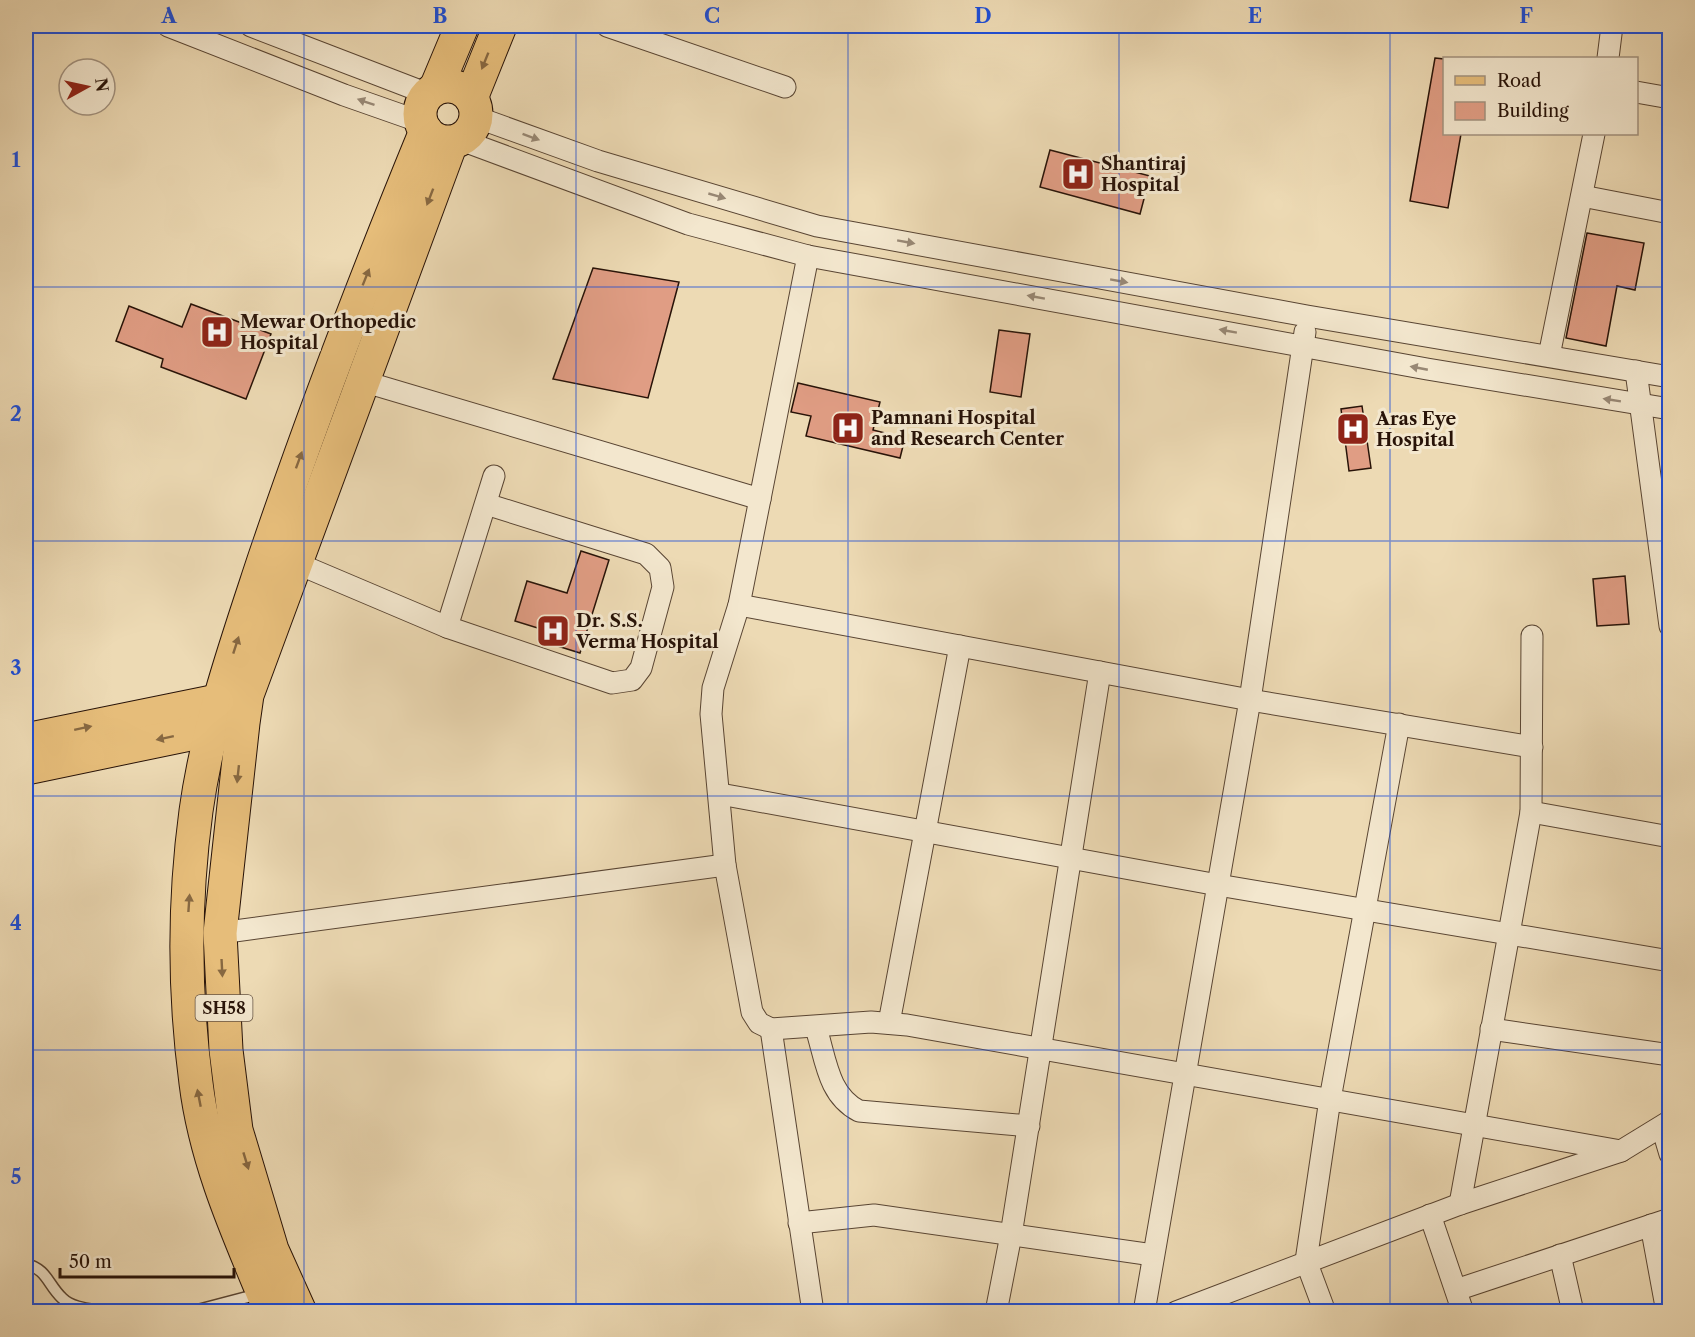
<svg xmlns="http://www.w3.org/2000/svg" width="1695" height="1337" viewBox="0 0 1695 1337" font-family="'Libre Caslon Text',serif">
<rect width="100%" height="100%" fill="#eddab4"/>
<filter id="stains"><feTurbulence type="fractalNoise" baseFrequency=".00333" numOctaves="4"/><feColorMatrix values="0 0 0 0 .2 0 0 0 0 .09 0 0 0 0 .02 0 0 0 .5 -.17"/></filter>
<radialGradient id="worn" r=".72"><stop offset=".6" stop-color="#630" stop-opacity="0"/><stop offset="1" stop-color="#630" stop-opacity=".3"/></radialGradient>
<!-- building -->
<g fill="#e09d84" stroke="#281308" stroke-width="1.5">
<polygon points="1435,58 1444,59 1444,134 1461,134 1448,208 1410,201"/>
<polygon points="1050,150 1150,176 1140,214 1040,187"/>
<polygon points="1587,233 1644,243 1635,290 1617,286 1606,346 1566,338"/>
<polygon points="593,268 679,282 648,398 553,379"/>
<polygon points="191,304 271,334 246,399 161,367 163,359 116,341 129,306 182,327"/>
<polygon points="999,330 1030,334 1021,397 990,392"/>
<polygon points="798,383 880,402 873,430 905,438 900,458 806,436 811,416 791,412"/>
<polygon points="1362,406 1371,468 1349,471 1341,409"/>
<polygon points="581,551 609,560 580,653 551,644 554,633 515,621 527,581 567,593"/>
<polygon points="1625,576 1629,624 1597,626 1593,579"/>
</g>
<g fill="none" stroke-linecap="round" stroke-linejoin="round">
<!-- lane casing -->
<g stroke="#594533" stroke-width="13">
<g id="lane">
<path d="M 26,1264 C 47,1269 48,1285 62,1298 C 73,1309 92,1309 107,1312"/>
<polyline points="190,1312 259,1294"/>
</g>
</g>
<!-- street casing -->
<g stroke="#594533" stroke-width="23">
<g id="street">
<polyline points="168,26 344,95 421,122"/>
<polyline points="251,26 428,94"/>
<polyline points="607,26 785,87"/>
<polyline points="1608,58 1612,26"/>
<polyline points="1636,92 1670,98"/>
<polyline points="476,117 598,161 817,226 1307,316 1670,377"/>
<polyline points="461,140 688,224 808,256 1427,369 1670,409"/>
<polyline points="1582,196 1670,213"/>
<polyline points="808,256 739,605 713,688 711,714 725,865 752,1012 759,1023 771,1029 871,1022 907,1025 1621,1151"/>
<polyline points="1549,356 1594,134"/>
<polyline points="1636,371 1670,626"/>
<polyline points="362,381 760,499"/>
<polyline points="296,563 447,627 612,683 632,680 641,668 663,587 660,568 646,554 486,504"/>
<polyline points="739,605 1250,700 1532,747"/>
<polyline points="447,627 494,476"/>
<polyline points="720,794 1218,885 1670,961"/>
<polyline points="1531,812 1670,837"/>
<polyline points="220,933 725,865"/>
<polyline points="889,1023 960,646"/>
<path d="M 816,1028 C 826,1060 828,1095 859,1111 L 1029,1126"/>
<polyline points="771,1029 813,1312"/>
<polyline points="1491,1029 1670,1055"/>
<polyline points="1662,1127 1670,1154"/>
<polyline points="1460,1204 1531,812 1532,636"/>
<polyline points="1430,1215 1463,1312"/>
<polyline points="799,1223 874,1215 1153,1255"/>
<polyline points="1651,1225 1667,1312"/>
<polyline points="1560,1255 1573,1312"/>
<polyline points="1456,1290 1670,1219"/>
<polyline points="996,1312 1011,1235 1100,672"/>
<polyline points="1144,1312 1250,700 1305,332"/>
<polyline points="1176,1312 1460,1204 1621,1151 1670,1121"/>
<polyline points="1325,1312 1306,1261 1330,1099 1399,724"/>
</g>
</g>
<!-- primary casing -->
<g stroke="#281308" stroke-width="35">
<g id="primary">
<circle cx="448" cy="114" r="28"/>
<polyline points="436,88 462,26"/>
<polyline points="471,98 500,26"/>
<polyline points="26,740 237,697"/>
<polyline points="26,768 233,725"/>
<path d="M 271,1312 C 240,1237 206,1164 196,1083 C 184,993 184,900 196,811 C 208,724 237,642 264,560 C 313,415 368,272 426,131"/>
<polyline points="300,1312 272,1250 236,1130 226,1050 220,933 243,723 247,695 451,143"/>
</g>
</g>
<!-- lane -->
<use href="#lane" stroke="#f3e7ce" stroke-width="10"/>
<!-- street -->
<use href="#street" stroke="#f3e7ce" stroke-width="21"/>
<!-- primary -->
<use href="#primary" stroke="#e6bd7a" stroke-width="33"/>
</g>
<!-- one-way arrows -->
<defs><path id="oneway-solid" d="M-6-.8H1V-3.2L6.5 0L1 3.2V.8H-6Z" transform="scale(1.5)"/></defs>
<g fill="#876841">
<use href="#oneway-solid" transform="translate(485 61) rotate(112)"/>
<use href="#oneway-solid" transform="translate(430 197) rotate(111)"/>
<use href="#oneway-solid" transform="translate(366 277) rotate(-68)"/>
<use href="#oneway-solid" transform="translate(299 460) rotate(-70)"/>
<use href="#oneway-solid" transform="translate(236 645) rotate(-72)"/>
<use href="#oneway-solid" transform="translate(83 728) rotate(-12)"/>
<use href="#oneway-solid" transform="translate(165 738) rotate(168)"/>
<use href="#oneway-solid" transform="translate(238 774) rotate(96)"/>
<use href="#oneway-solid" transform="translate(189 903) rotate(-86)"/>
<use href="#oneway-solid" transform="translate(222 968) rotate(87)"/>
<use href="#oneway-solid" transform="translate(199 1098) rotate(-101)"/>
<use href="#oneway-solid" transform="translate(246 1161) rotate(73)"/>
</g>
<g fill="#988875">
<use href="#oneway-solid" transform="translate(366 102) rotate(-161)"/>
<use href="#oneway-solid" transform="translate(531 137) rotate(20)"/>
<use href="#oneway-solid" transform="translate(717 196) rotate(16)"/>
<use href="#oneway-solid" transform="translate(906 242) rotate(10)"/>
<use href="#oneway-solid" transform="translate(1119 281) rotate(10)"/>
<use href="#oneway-solid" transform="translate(1036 297) rotate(-170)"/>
<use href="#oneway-solid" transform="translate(1228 331) rotate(-170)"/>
<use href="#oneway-solid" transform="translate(1419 368) rotate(-169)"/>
<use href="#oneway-solid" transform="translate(1612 400) rotate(-171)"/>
</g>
<!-- grid -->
<path fill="none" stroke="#1d4ed8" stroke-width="1.5" stroke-opacity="0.55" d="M 304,26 L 304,1312M 576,26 L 576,1312M 848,26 L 848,1312M 1119,26 L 1119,1312M 1390,26 L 1390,1312M 26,287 L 1670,287M 26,541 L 1670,541M 26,796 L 1670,796M 26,1050 L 1670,1050"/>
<!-- icons -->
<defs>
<g id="hospital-square" transform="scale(1.725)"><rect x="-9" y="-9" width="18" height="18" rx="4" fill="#8f2418" stroke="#f3e7ce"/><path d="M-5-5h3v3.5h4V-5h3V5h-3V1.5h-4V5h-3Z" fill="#fff"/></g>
</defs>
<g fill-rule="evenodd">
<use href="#hospital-square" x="1078" y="174"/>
<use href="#hospital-square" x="217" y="332"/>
<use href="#hospital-square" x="848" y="428"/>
<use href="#hospital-square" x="1353" y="429"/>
<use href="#hospital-square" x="553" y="631"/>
</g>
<g text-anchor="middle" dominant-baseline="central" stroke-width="6" stroke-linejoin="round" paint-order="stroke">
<!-- shield labels -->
<rect fill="#f3e7ce" stroke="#655343" stroke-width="1.5" x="195.5" y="995" width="57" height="26" rx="4.5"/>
<g font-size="16" font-weight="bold" fill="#281308">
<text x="224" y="1008">SH58</text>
</g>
<!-- poi labels -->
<g font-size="18" font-weight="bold" fill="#281308" stroke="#f3e7ce" text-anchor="start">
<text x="1101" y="164">Shantiraj<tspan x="1101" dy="21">Hospital</tspan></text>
<text x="240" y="322">Mewar Orthopedic<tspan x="240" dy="21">Hospital</tspan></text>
<text x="871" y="418">Pamnani Hospital<tspan x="871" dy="21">and Research Center</tspan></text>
<text x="1376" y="419">Aras Eye<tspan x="1376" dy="21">Hospital</tspan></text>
<text x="576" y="621">Dr. S.S.<tspan x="576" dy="21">Verma Hospital</tspan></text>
</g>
</g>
<!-- margin -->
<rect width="1695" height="1337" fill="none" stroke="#eddab4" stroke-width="66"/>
<!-- legend -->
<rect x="1443" y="57" width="195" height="78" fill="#f3e7ce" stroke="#a2927f" stroke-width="1.5"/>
<rect x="1455" y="76" width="30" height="9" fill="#e6bd7a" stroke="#a2927f" stroke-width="1.5"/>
<text x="1497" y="87" font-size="18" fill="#281308">Road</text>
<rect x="1455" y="102" width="30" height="18" fill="#e09d84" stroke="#a2927f" stroke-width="1.5"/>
<text x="1497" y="117" font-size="18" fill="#281308">Building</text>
<!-- north arrow -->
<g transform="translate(87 87) rotate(82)"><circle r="28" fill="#f3e7ce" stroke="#a2927f" stroke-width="1.5"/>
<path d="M0-4.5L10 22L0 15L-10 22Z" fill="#8f2418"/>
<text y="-9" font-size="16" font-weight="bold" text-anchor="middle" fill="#281308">N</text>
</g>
<!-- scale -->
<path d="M60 1268v9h174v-9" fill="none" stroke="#281308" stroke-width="3"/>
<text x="69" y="1268" font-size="18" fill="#281308" stroke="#f3e7ce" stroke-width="4.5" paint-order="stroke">50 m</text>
<rect x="33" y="33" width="1629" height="1271" fill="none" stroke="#1d4ed8" stroke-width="2"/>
<g font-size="20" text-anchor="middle" font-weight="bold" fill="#1d4ed8">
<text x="169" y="23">A</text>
<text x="440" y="23">B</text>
<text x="712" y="23">C</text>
<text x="983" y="23">D</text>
<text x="1255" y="23">E</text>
<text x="1526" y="23">F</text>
<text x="16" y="167">1</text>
<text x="16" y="421">2</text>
<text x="16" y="675">3</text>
<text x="16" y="930">4</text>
<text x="16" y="1184">5</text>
</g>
<rect width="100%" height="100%" filter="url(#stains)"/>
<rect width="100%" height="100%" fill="url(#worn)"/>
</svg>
